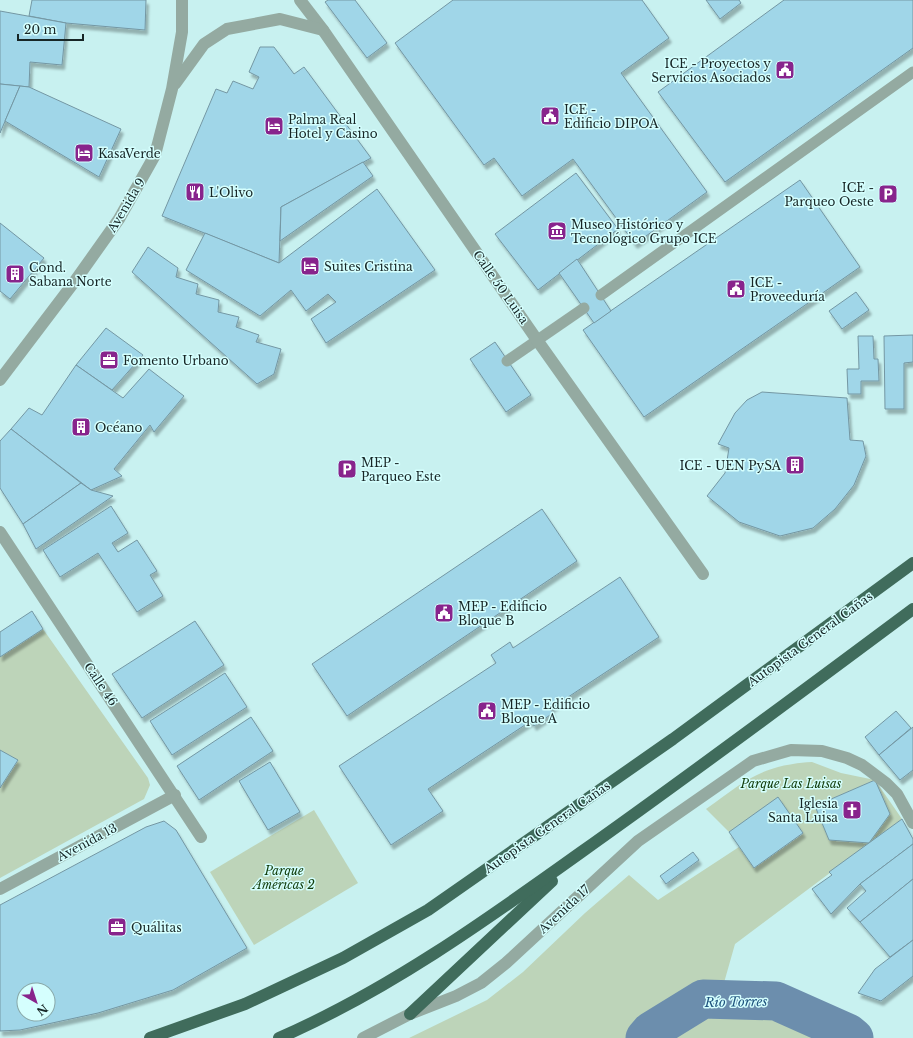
<svg xmlns="http://www.w3.org/2000/svg" width="913" height="1038" viewBox="0 0 913 1038" font-family="'Libre Baskerville',serif">
<defs>
<filter id="shadow"><feDropShadow dx="2.5" dy="4.5" stdDeviation="1" flood-color="#0004"/></filter>
</defs>
<rect width="100%" height="100%" fill="#c8f1f0"/>
<!-- green -->
<g fill="#bdd4b9" fill-rule="evenodd">
<polygon points="43,629 148,778 150,785 144,799 0,878 0,788 18,761 0,750 0,657"/>
<path d="M 812,762 L 841,773 L 875,780 L 902,819 L 735,944 L 714,1018 L 773,1018 L 815,1038 L 409,1038 L 487,1000 L 523,972 L 585,913 L 629,875 L 658,900 L 739,847 L 754,868 L 803,834 L 778,798 L 729,832 L 706,809 C 745,781 761,765 812,762 ZM 875,780 L 829,840 L 815,806 Z"/>
<polygon points="314,810 358,883 254,945 210,872"/>
</g>
<g fill="none" stroke-linecap="round" stroke-linejoin="round">
<!-- river -->
<polyline stroke="#6c8ead" stroke-width="39" points="645,1038 651,1031 703,999 776,1001 848,1033 854,1038"/>
</g>
<!-- building -->
<g fill="#a0d6e8" stroke="#7497a3" fill-rule="evenodd" filter="url(#shadow)">
<polygon points="32,0 146,0 145,30 66,23 29,16"/>
<polygon points="328,0 355,0 387,43 367,58 325,2"/>
<polygon points="453,0 642,0 669,38 621,73 707,192 635,244 573,159 522,196 494,158 484,165 395,43"/>
<polygon points="706,0 739,0 741,3 720,19"/>
<polygon points="784,0 913,0 913,48 725,182 658,92"/>
<polygon points="0,11 66,23 62,65 30,62 29,87 0,84"/>
<polygon points="260,47 274,47 294,74 304,67 371,158 281,207 279,263 162,216 216,89 227,93 233,81 253,89 259,77 249,72"/>
<polygon points="0,84 20,86 0,133"/>
<polygon points="20,86 29,87 121,129 99,177 5,121"/>
<polygon points="363,162 373,176 280,241 281,207"/>
<polygon points="576,173 618,229 538,290 495,234"/>
<polygon points="800,180 860,267 644,417 583,330"/>
<polygon points="377,189 435,270 326,343 311,319 336,302 328,294 306,311 291,290 260,316 186,270 205,233 279,263"/>
<polygon points="0,223 44,258 10,299 0,291"/>
<polygon points="148,247 178,268 176,277 198,284 196,294 219,300 218,312 239,317 236,327 259,335 256,342 281,349 274,374 257,384 132,272"/>
<polygon points="577,259 611,311 594,323 559,273"/>
<polygon points="856,292 869,310 842,329 829,311"/>
<polygon points="106,328 143,355 112,390 76,365"/>
<polygon points="913,335 913,362 904,363 904,409 885,409 884,336"/>
<polygon points="858,336 873,336 874,359 878,359 879,381 861,381 861,394 848,394 847,369 859,369"/>
<polygon points="495,342 531,395 506,412 470,359"/>
<polygon points="76,365 123,398 149,369 184,396 154,432 150,425 114,469 122,476 91,490 11,429 29,408 42,415"/>
<polygon points="762,392 847,398 850,440 863,441 866,456 854,485 835,509 813,528 780,536 739,522 707,496 725,473 729,448 718,444 735,413 747,400"/>
<polygon points="11,429 81,483 23,524 0,488 0,441"/>
<polygon points="81,483 91,490 113,496 36,549 23,524"/>
<polygon points="111,506 128,533 112,543 118,552 137,540 157,571 150,575 163,596 137,612 98,553 60,577 43,550"/>
<polygon points="542,509 577,561 347,716 312,664"/>
<polygon points="620,577 659,637 550,709 553,713 534,726 531,721 428,789 443,811 391,845 339,766 496,663 491,655 510,642 513,648"/>
<polygon points="32,611 43,629 0,657 0,632"/>
<polygon points="195,621 224,665 142,718 112,674"/>
<polygon points="225,673 247,707 172,755 150,721"/>
<polygon points="896,711 911,728 879,755 865,737"/>
<polygon points="251,717 273,751 199,800 177,766"/>
<polygon points="913,727 913,770 900,780 879,755"/>
<polygon points="0,750 18,760 0,788"/>
<polygon points="270,762 300,812 268,830 239,781"/>
<polygon points="875,780 890,814 869,843 829,840 815,806"/>
<polygon points="778,797 803,833 754,868 729,832"/>
<polygon points="902,819 913,839 913,844 860,884 831,914 812,889 832,875 829,872"/>
<path d="M 164,821 L 176,830 L 247,948 L 173,990 L 98,1013 L 20,1030 L 0,1031 L 0,905 L 146,827 ZM 24,990 L 48,990 L 48,1014 L 24,1014 Z"/>
<polygon points="913,844 913,879 860,922 847,908 866,891 860,884"/>
<polygon points="693,852 699,860 666,884 660,876"/>
<polygon points="913,879 913,940 890,957 860,922"/>
<polygon points="913,940 913,976 881,1001 858,993 875,969"/>
</g>
<g fill="none" stroke-linecap="round" stroke-linejoin="round">
<!-- service -->
<g stroke="#94aaa1" stroke-width="11">
<polyline points="601,295 913,72"/>
<polyline points="507,361 584,308"/>
</g>
<!-- minor -->
<g stroke="#94aaa1" stroke-width="12">
<polyline points="300,0 323,30 537,340 703,574"/>
<polyline points="175,84 204,44 227,29 280,19 323,30"/>
<polyline points="0,380 75,281 119,219 155,155 172,89 182,32 182,0"/>
<polyline points="0,532 201,837"/>
<polyline points="0,889 175,795"/>
<polyline points="363,1038 410,1014 456,996 481,983 506,963 638,841 753,761 791,750 822,751 847,758 862,765 886,783 897,794 913,823"/>
</g>
<!-- trunk -->
<g stroke="#406c5c" stroke-width="12">
<polyline points="410,1014 552,881"/>
<polyline points="150,1038 245,1004 343,958 428,910 673,739 913,563"/>
<path d="M 279,1038 C 387,991 485,921 580,853 C 693,773 803,691 913,609"/>
</g>
</g>
<!-- icons -->
<defs>
<g id="civic-square" transform="scale(1)"><rect x="-9" y="-9" width="18" height="18" rx="4" fill="#88248c" stroke="#d5fffe"/><path d="M-.6-6.5H3V-4.5H.6V-3L4-1V1h2V6H-6V1h2V-1L-.6-3ZM-1.2 2.5V6h2.4V2.5Z" fill="#fff"/></g>
<g id="hotel-square" transform="scale(1)"><rect x="-9" y="-9" width="18" height="18" rx="4" fill="#88248c" stroke="#d5fffe"/><path d="M-6-4.5h1.5V1H6V5H4.5V3h-9V5H-6ZM-4 0a1.8 1.8 0 1 1 3.6 0ZM.5 0V-2.5h3Q6-2.5 6 0Z" fill="#fff"/></g>
<g id="restaurant-square" transform="scale(1)"><rect x="-9" y="-9" width="18" height="18" rx="4" fill="#88248c" stroke="#d5fffe"/><path d="M-5-6h1v4h1v-4h1v4h1v-4h1v5L-1.5 .5V6h-2V.5L-5-1ZM5-6V6H3V1.5H1.5Q1.5-4 5-6Z" fill="#fff"/></g>
<g id="parking-square" transform="scale(1)"><rect x="-9" y="-9" width="18" height="18" rx="4" fill="#88248c" stroke="#d5fffe"/><path d="M-3.5-5.5H1a3.5 3.5 0 0 1 0 7H-1V5.5H-3.5ZM-1-3.4V-.6H.8a1.4 1.4 0 0 0 0-2.8Z" fill="#fff"/></g>
<g id="museum-square" transform="scale(1)"><rect x="-9" y="-9" width="18" height="18" rx="4" fill="#88248c" stroke="#d5fffe"/><path d="M0-6L6-3V-2H-6V-3ZM-5-1h2V3h-2ZM-1-1h2V3h-2ZM3-1h2V3H3ZM-6 4H6V6H-6Z" fill="#fff"/></g>
<g id="building-square" transform="scale(1)"><rect x="-9" y="-9" width="18" height="18" rx="4" fill="#88248c" stroke="#d5fffe"/><path d="M-4-6H4V6H1V3H-1V6H-4ZM-2.5-4.3h1.7v1.8h-1.7ZM.8-4.3h1.7v1.8H.8ZM-2.5-1h1.7V.8h-1.7ZM.8-1h1.7V.8H.8Z" fill="#fff"/></g>
<g id="office-square" transform="scale(1)"><rect x="-9" y="-9" width="18" height="18" rx="4" fill="#88248c" stroke="#d5fffe"/><path d="M-6-3h4V-5.5h4V-3h4V5H-6ZM-1-4.5V-3h2v-1.5ZM-6 0V1H6V0Z" fill="#fff"/></g>
<g id="church-square" transform="scale(1)"><rect x="-9" y="-9" width="18" height="18" rx="4" fill="#88248c" stroke="#d5fffe"/><path d="M-1.2-6h2.4v3.5h3.3v2.4h-3.3V6h-2.4V-.1h-3.3v-2.4h3.3Z" fill="#fff"/></g>
</defs>
<g fill-rule="evenodd">
<use href="#civic-square" x="785" y="70"/>
<use href="#civic-square" x="550" y="116"/>
<use href="#hotel-square" x="274" y="126"/>
<use href="#hotel-square" x="84" y="153"/>
<use href="#restaurant-square" x="195" y="192"/>
<use href="#parking-square" x="888" y="194"/>
<use href="#museum-square" x="557" y="231"/>
<use href="#hotel-square" x="310" y="266"/>
<use href="#building-square" x="15" y="274"/>
<use href="#civic-square" x="736" y="289"/>
<use href="#office-square" x="109" y="360"/>
<use href="#building-square" x="81" y="427"/>
<use href="#building-square" x="795" y="465"/>
<use href="#parking-square" x="347" y="469"/>
<use href="#civic-square" x="444" y="613"/>
<use href="#civic-square" x="487" y="711"/>
<use href="#church-square" x="852" y="810"/>
<use href="#office-square" x="117" y="927"/>
</g>
<g text-anchor="middle" dominant-baseline="central" stroke-width="3" stroke-linejoin="round" paint-order="stroke">
<!-- poi labels -->
<g font-size="12" fill="#172626" stroke="#d5fffe" text-anchor="start">
<text x="771" y="63" text-anchor="end">ICE - Proyectos y<tspan x="771" dy="14">Servicios Asociados</tspan></text>
<text x="564" y="109">ICE -<tspan x="564" dy="14">Edificio DIPOA</tspan></text>
<text x="288" y="119">Palma Real<tspan x="288" dy="14">Hotel y Casino</tspan></text>
<text x="98" y="153">KasaVerde</text>
<text x="874" y="187" text-anchor="end">ICE -<tspan x="874" dy="14">Parqueo Oeste</tspan></text>
<text x="209" y="192">L'Olivo</text>
<text x="571" y="224">Museo Histórico y<tspan x="571" dy="14">Tecnológico Grupo ICE</tspan></text>
<text x="324" y="266">Suites Cristina</text>
<text x="29" y="267">Cond.<tspan x="29" dy="14">Sabana Norte</tspan></text>
<text x="750" y="282">ICE -<tspan x="750" dy="14">Proveeduría</tspan></text>
<text x="123" y="360">Fomento Urbano</text>
<text x="95" y="427">Océano</text>
<text x="361" y="462">MEP -<tspan x="361" dy="14">Parqueo Este</tspan></text>
<text x="781" y="465" text-anchor="end">ICE - UEN PySA</text>
<text x="458" y="606">MEP - Edificio<tspan x="458" dy="14">Bloque B</tspan></text>
<text x="501" y="704">MEP - Edificio<tspan x="501" dy="14">Bloque A</tspan></text>
<text x="838" y="803" text-anchor="end">Iglesia<tspan x="838" dy="14">Santa Luisa</tspan></text>
<text x="131" y="927">Quálitas</text>
</g>
<!-- street labels -->
<g font-size="12" fill="#172626" stroke="#d5fffe">
<text transform="translate(126 205) rotate(-59)">Avenida 9</text>
<text transform="translate(501 287) rotate(55)">Calle 50 Luisa</text>
<text transform="translate(810 639) rotate(-36)">Autopista General Cañas</text>
<text transform="translate(101 684) rotate(56)">Calle 46</text>
<text transform="translate(547 827) rotate(-35)">Autopista General Cañas</text>
<text transform="translate(87 842) rotate(-28)">Avenida 13</text>
<text transform="translate(564 909) rotate(-43)">Avenida 17</text>
</g>
<!-- park labels -->
<g font-size="12" font-style="italic" fill="#123d0b" stroke="#d5fffe">
<text x="791" y="783">Parque Las Luisas</text>
<text x="284" y="870">Parque<tspan x="284" dy="14">Américas 2</tspan></text>
</g>
<!-- water labels -->
<g font-size="13" font-style="italic" fill="#1d527d" stroke="#d5fffe">
<text transform="translate(736 1002) rotate(-1)">Río Torres</text>
</g>
</g>
<!-- north arrow -->
<g transform="translate(36 1002) rotate(141)"><circle r="19" fill="#d5fffe" stroke="#89a8a8"/>
<path d="M0-3L7 15L0 10L-7 15Z" fill="#88248c"/>
<text y="-6" font-size="11" font-weight="bold" text-anchor="middle" fill="#172626">N</text>
</g>
<!-- scale -->
<path d="M18 34v6h65v-6" fill="none" stroke="#172626" stroke-width="2"/>
<text x="24" y="34" font-size="12" fill="#172626" stroke="#d5fffe" stroke-width="3" paint-order="stroke">20 m</text>
</svg>
